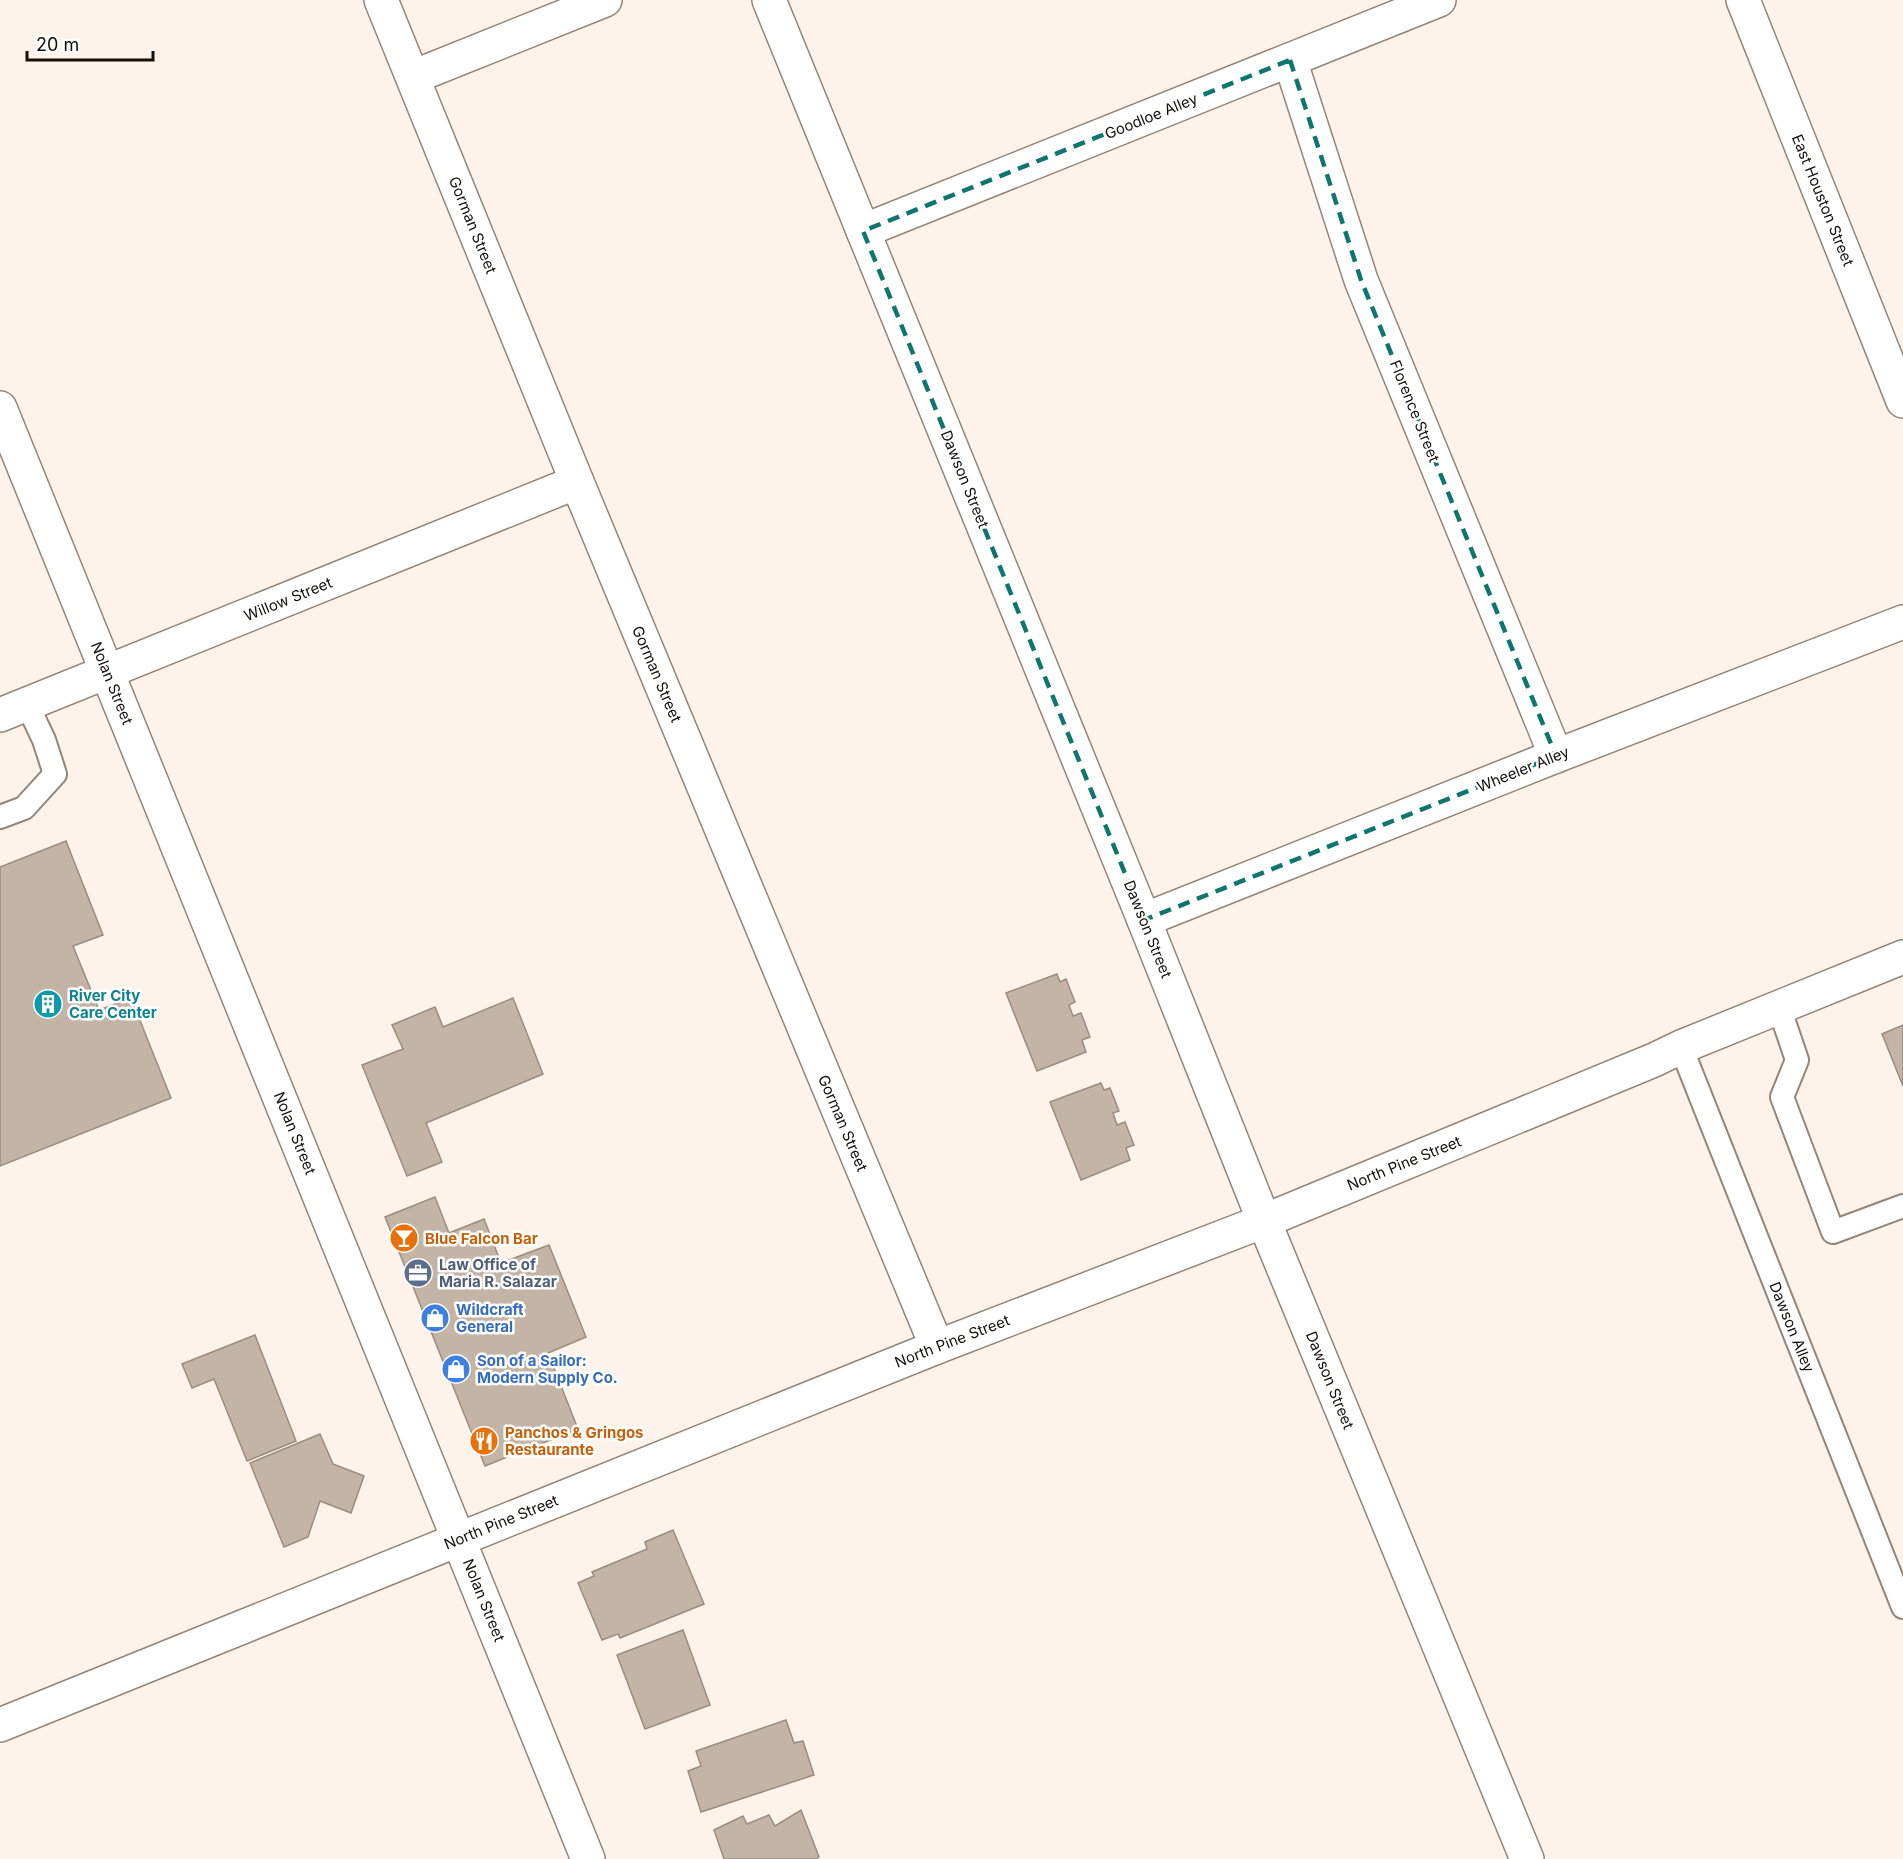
<svg xmlns="http://www.w3.org/2000/svg" width="1903" height="1859" viewBox="0 0 1903 1859" font-family="Inter,sans-serif">
<rect width="100%" height="100%" fill="#fdf3ea"/>
<!-- building -->
<g fill="#c4b4a6" stroke="#9a8c7e" stroke-width="1.5">
<polygon points="66,841 103,935 73,946 99,1010 131,998 171,1098 0,1166 0,867"/>
<polygon points="1057,974 1060,982 1066,979 1075,1002 1069,1005 1073,1016 1081,1013 1090,1037 1082,1040 1086,1052 1037,1071 1006,993"/>
<polygon points="513,998 543,1074 426,1123 442,1162 407,1176 362,1065 403,1049 392,1025 435,1007 443,1027"/>
<polygon points="1903,1025 1903,1086 1882,1034"/>
<polygon points="1101,1083 1104,1090 1110,1088 1119,1111 1113,1113 1117,1125 1125,1122 1134,1145 1126,1148 1130,1160 1081,1180 1050,1102"/>
<polygon points="435,1197 449,1233 484,1219 501,1263 549,1245 586,1337 548,1353 578,1429 485,1466 385,1217"/>
<polygon points="255,1335 296,1441 247,1461 214,1379 192,1388 182,1364"/>
<polygon points="320,1434 333,1464 364,1476 351,1513 320,1501 308,1537 284,1547 250,1463"/>
<polygon points="673,1530 704,1604 620,1638 618,1634 602,1640 578,1583 594,1576 592,1572 647,1549 645,1542"/>
<polygon points="683,1630 710,1705 645,1729 617,1655"/>
<polygon points="786,1720 794,1743 803,1741 814,1775 701,1812 688,1771 701,1766 696,1751"/>
<polygon points="801,1810 819,1857 816,1859 724,1859 714,1830 743,1816 747,1824 769,1815 775,1826"/>
</g>
<g fill="none" stroke-linecap="round" stroke-linejoin="round">
<!-- service casing -->
<g stroke="#948578" stroke-width="26">
<g id="service">
<polyline points="0,817 24,808 55,774 44,740 27,704"/>
<polyline points="1779,1007 1797,1060 1782,1097 1833,1232 1903,1206"/>
<polyline points="1681,1047 1903,1607"/>
</g>
</g>
<!-- minor casing -->
<g stroke="#948578" stroke-width="36">
<g id="minor">
<polyline points="381,0 577,482 937,1347"/>
<polyline points="769,0 1144,920 1264,1221 1527,1859"/>
<polyline points="1290,60 1361,280 1556,756"/>
<polyline points="413,77 605,0"/>
<polyline points="863,231 1439,0"/>
<polyline points="0,715 577,482"/>
<polyline points="1144,920 1556,756 1903,622"/>
<polyline points="0,1725 460,1539"/>
</g>
</g>
<!-- tertiary casing -->
<g stroke="#948578" stroke-width="36">
<g id="tertiary">
<polyline points="0,408 588,1859"/>
<polyline points="460,1539 937,1347 1264,1221 1654,1060 1681,1047 1903,957"/>
</g>
</g>
<!-- secondary casing -->
<g stroke="#948578" stroke-width="36">
<polyline id="secondary" points="1743,0 1903,401"/>
</g>
<!-- service -->
<use href="#service" stroke="#fff" stroke-width="22"/>
<!-- minor -->
<use href="#minor" stroke="#fff" stroke-width="33"/>
<!-- tertiary -->
<use href="#tertiary" stroke="#fff" stroke-width="33"/>
<!-- secondary -->
<use href="#secondary" stroke="#fff" stroke-width="33"/>
</g>
<!-- marked area -->
<path fill="none" stroke="#0f766e" stroke-width="4.5" stroke-dasharray="12 8" stroke-linejoin="round" d="M 1290,60 L 1361,280 L 1556,756 L 1144,920 L 863,231 Z"/>
<!-- icons -->
<defs>
<g id="building-disc" transform="scale(1.5)"><circle r="9.5" fill="#0f9aa8" stroke="#fff"/><path d="M-4-6H4V6H1V3H-1V6H-4ZM-2.5-4.3h1.7v1.8h-1.7ZM.8-4.3h1.7v1.8H.8ZM-2.5-1h1.7V.8h-1.7ZM.8-1h1.7V.8H.8Z" fill="#fff"/></g>
<g id="bar-disc" transform="scale(1.5)"><circle r="9.5" fill="#e8710a" stroke="#fff"/><path d="M-6-5H6L.8 .8V4.5H3.5V6h-7V4.5H-.8V.8Z" fill="#fff"/></g>
<g id="office-disc" transform="scale(1.5)"><circle r="9.5" fill="#5c6f8a" stroke="#fff"/><path d="M-6-3h4V-5.5h4V-3h4V5H-6ZM-1-4.5V-3h2v-1.5ZM-6 0V1H6V0Z" fill="#fff"/></g>
<g id="shop-disc" transform="scale(1.5)"><circle r="9.5" fill="#3f7fe0" stroke="#fff"/><path d="M-5-2.5h2.3a2.7 3.5 0 0 1 5.4 0H5L5.5 6h-11ZM-1.5-2.5h3a1.5 2.3 0 0 0-3 0Z" fill="#fff"/></g>
<g id="restaurant-disc" transform="scale(1.5)"><circle r="9.5" fill="#e8710a" stroke="#fff"/><path d="M-5-6h1v4h1v-4h1v4h1v-4h1v5L-1.5 .5V6h-2V.5L-5-1ZM5-6V6H3V1.5H1.5Q1.5-4 5-6Z" fill="#fff"/></g>
</defs>
<g fill-rule="evenodd">
<use href="#building-disc" x="48" y="1004"/>
<use href="#bar-disc" x="404" y="1238"/>
<use href="#office-disc" x="418" y="1273"/>
<use href="#shop-disc" x="435" y="1318"/>
<use href="#shop-disc" x="456" y="1369"/>
<use href="#restaurant-disc" x="484" y="1441"/>
</g>
<g text-anchor="middle" dominant-baseline="central" stroke-width="5" stroke-linejoin="round" paint-order="stroke">
<!-- street labels -->
<g font-size="15" fill="#140f0a" stroke="#fff">
<text transform="translate(1151 116) rotate(-22)">Goodloe Alley</text>
<text transform="translate(1823 200) rotate(68)">East Houston Street</text>
<text transform="translate(473 225) rotate(68)">Gorman Street</text>
<text transform="translate(1415 411) rotate(68)">Florence Street</text>
<text transform="translate(965 479) rotate(68)">Dawson Street</text>
<text transform="translate(288 599) rotate(-22)">Willow Street</text>
<text transform="translate(657 674) rotate(67)">Gorman Street</text>
<text transform="translate(112 683) rotate(68)">Nolan Street</text>
<text transform="translate(1523 769) rotate(-22)">Wheeler Alley</text>
<text transform="translate(1148 929) rotate(68)">Dawson Street</text>
<text transform="translate(843 1123) rotate(67)">Gorman Street</text>
<text transform="translate(295 1133) rotate(68)">Nolan Street</text>
<text transform="translate(1404 1163) rotate(-22)">North Pine Street</text>
<text transform="translate(1792 1327) rotate(68)">Dawson Alley</text>
<text transform="translate(952 1341) rotate(-21)">North Pine Street</text>
<text transform="translate(1330 1380) rotate(68)">Dawson Street</text>
<text transform="translate(501 1522) rotate(-22)">North Pine Street</text>
<text transform="translate(484 1600) rotate(68)">Nolan Street</text>
</g>
<!-- culture labels -->
<g font-size="15" font-weight="bold" fill="#0d838f" stroke="#fff" text-anchor="start">
<text x="69" y="995">River City<tspan x="69" dy="17">Care Center</tspan></text>
</g>
<!-- food labels -->
<g font-size="15" font-weight="bold" fill="#c56008" stroke="#fff" text-anchor="start">
<text x="425" y="1238">Blue Falcon Bar</text>
<text x="505" y="1432">Panchos &amp; Gringos<tspan x="505" dy="17">Restaurante</tspan></text>
</g>
<!-- service labels -->
<g font-size="15" font-weight="bold" fill="#4e5e75" stroke="#fff" text-anchor="start">
<text x="439" y="1264">Law Office of<tspan x="439" dy="17">Maria R. Salazar</tspan></text>
</g>
<!-- shop labels -->
<g font-size="15" font-weight="bold" fill="#366cbe" stroke="#fff" text-anchor="start">
<text x="456" y="1309">Wildcraft<tspan x="456" dy="17">General</tspan></text>
<text x="477" y="1360">Son of a Sailor:<tspan x="477" dy="17">Modern Supply Co.</tspan></text>
</g>
</g>
<!-- scale -->
<path d="M27 51v9h126v-9" fill="none" stroke="#140f0a" stroke-width="3"/>
<text x="36" y="51" font-size="18" fill="#140f0a" stroke="#ffffff" stroke-width="4.5" paint-order="stroke">20 m</text>
</svg>
